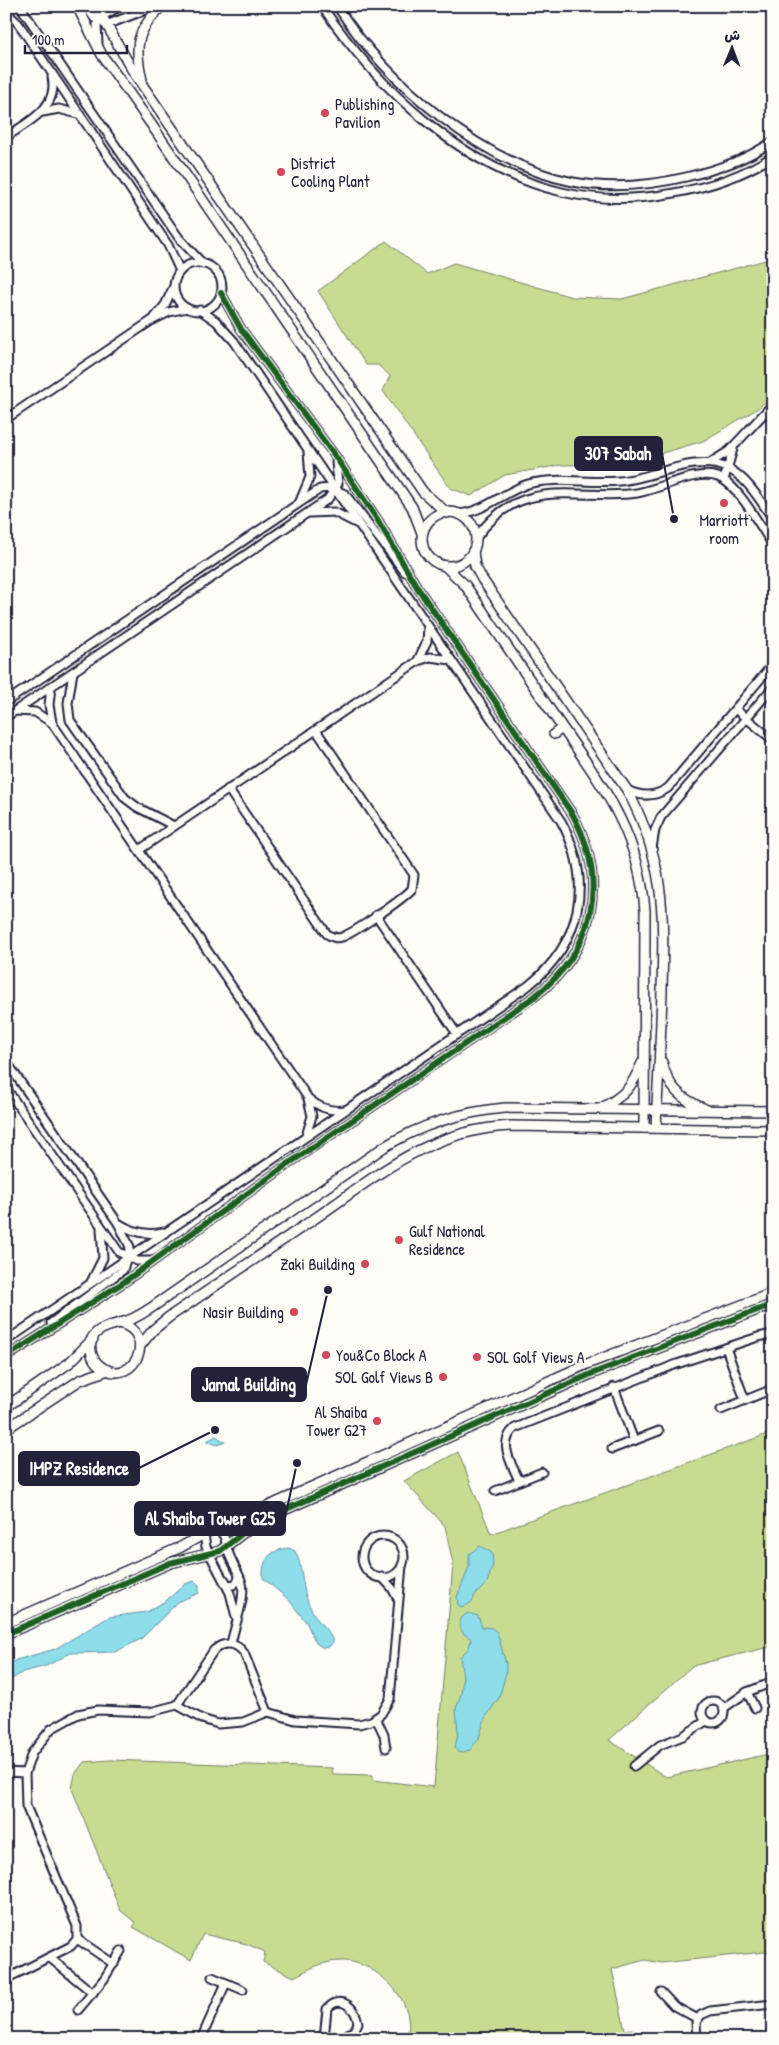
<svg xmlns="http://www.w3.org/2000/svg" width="779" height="2045" viewBox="0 0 779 2045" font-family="'Patrick Hand','Playpen Sans Arabic',sans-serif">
<rect width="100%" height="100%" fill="#fdfcf7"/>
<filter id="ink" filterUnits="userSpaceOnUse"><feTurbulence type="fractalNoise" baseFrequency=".02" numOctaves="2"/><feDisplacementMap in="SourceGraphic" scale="10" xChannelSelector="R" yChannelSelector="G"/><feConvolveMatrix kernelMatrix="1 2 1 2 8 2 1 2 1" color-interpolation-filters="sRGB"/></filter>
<g filter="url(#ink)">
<!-- green -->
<g fill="#c8dc91" stroke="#757f66">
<polygon points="386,241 427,274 454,263 572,297 622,299 773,258 773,395 757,409 703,441 649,457 640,450 625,452 614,464 561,465 505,475 471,496 450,488 383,391 390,376 378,365 366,365 318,291"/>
<path d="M 773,1432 L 773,1646 L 692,1666 L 609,1740 L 666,1777 L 773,1753 L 773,1951 L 661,1963 L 645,1960 L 612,1969 L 625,2030 L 632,2029 L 634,2039 L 406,2039 C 420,2003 376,1960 341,1961 C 323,1961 309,1969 294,1977 L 263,1962 L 265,1952 L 247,1944 L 203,1934 L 191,1960 L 133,1927 L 136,1923 L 120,1910 L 72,1789 L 75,1774 L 84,1762 L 110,1760 L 332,1768 L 333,1774 L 373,1775 L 373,1780 L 434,1787 L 453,1564 L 445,1526 L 404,1481 L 458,1452 L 491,1534 Z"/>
</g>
<!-- water -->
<g fill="#8eddeb" stroke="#6392a5">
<polygon points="216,1436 225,1442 217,1445 207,1441"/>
<polygon points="480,1546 492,1553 493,1564 487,1583 475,1595 472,1602 462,1608 458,1605 457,1597 469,1567 469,1554"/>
<path d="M 289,1548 L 295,1551 C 306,1574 299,1593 316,1617 C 322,1627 330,1631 333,1642 L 329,1647 L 323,1648 L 316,1643 L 306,1622 L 289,1600 L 263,1578 C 262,1559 270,1550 289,1548 Z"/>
<polygon points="194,1581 199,1585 199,1593 178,1602 141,1639 115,1652 71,1653 46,1666 23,1672 6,1683 6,1667 16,1660 55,1649 109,1617 147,1612 167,1600 185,1584"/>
<polygon points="468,1613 478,1616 482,1627 492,1628 497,1632 506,1664 506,1673 499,1698 485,1718 479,1738 470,1750 459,1753 455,1748 458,1732 456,1709 461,1694 463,1677 460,1657 469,1648 471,1639 463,1633 459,1625 462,1617"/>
</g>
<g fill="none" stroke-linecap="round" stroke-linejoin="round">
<!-- minor casing -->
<g stroke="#22223b" stroke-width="11">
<g id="minor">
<polyline points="20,6 179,238 203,264"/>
<polyline points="86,6 94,18 106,25 156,6"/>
<path d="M 322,6 C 377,88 463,169 562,192 C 599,201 637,200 674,193 C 709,187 743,176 773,156"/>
<path d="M 337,6 C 387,83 482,164 573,182 C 611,189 648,186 686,177 C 716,170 747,160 773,141"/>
<polyline points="6,12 18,23 168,245 180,271"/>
<polyline points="98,44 97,24 99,18 121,6"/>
<polyline points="43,112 59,109 78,114"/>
<path d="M 6,137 C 28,122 59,108 52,77"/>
<circle cx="198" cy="287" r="24"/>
<polyline points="155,317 165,305 173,288"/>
<polyline points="6,419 151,321 169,312 187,308"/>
<polyline points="710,463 729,451 773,404"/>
<polyline points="724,480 733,449"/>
<polyline points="300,501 310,477 308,452"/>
<polyline points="310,513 334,512 356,523"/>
<path d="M 458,514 C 485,512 503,492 528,484 C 557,476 589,484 619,481 C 653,479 695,453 727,468 C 748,478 760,501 773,519"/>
<path d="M 476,538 C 488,521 503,507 523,500 C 557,487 600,499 637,493 C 660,489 697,469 718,477 C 739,485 760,527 773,545"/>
<polyline points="418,660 427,641 428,627"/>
<polyline points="73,672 68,703 70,720 125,798 137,807 174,826"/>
<polyline points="51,687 49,705 52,722"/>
<polyline points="6,702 320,489 331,488 345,494 405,572"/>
<polyline points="735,709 773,740"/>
<path d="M 15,711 L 35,712 L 52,723 L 308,1098 C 319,1108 330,1112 345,1110"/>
<polyline points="6,717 328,499 338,484 336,462"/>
<path d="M 228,789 L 327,934 C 332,937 336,939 342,937 C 355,932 402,900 412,889 L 414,875 L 316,730"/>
<path d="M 627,790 C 641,797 655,797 668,788 L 773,664"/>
<polyline points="652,848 655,830 661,817 773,687"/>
<polyline points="139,850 418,661 430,657 451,660"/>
<polyline points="376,915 457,1034"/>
<path d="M 6,1061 L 118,1223 C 132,1232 147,1236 163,1232"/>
<polyline points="6,1088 119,1252 137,1261 152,1261"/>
<polyline points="306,1136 312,1116 308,1099"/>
<polyline points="91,1282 103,1258 101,1229"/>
<polyline points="51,1323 123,1270 130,1247 119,1225"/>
<path d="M 6,1341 L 528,986 C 582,943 594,881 561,821 L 234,341 L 216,321 L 200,310"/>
<polyline points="726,1348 745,1400"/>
<path d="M 6,1357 L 124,1282 L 291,1162 L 534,997 C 595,950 609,882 573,815 L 417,587 L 377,519 L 335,456 L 241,329 L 221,293"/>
<polyline points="614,1387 634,1441"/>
<polyline points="721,1410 770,1390"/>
<polyline points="612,1449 659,1431"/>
<path d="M 519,1481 C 512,1464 497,1443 515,1428 L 674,1365 L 758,1337 L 773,1334"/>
<polyline points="495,1491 542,1472"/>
<path d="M 215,1528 C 226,1533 225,1541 228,1551 C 231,1562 239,1572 242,1583 C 246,1598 234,1627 231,1644"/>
<polyline points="204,1534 206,1547 230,1593 236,1617"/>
<circle cx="383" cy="1557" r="21"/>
<polyline points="382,1577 392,1588 398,1599"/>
<polyline points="225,1580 227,1584 233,1585 238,1581 239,1576"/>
<polyline points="747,1692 755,1708"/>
<circle cx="713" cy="1712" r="11"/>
<path d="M 177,1705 L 214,1650 C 224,1641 236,1642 244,1653 L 268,1712"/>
<polyline points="724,1708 747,1692 773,1682"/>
<polyline points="376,1718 384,1735 386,1748"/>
<polyline points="634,1766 660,1745 683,1736 706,1721"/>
<polyline points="6,1772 25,1773"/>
<polyline points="77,1939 114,1964"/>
<polyline points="50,1958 93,1993"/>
<polyline points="212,1977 243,1990"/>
<polyline points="6,1979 71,1946 77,1939 77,1926 26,1806 25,1773 32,1753 51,1729 78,1714 98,1710 150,1712 177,1705 202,1719 218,1724 243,1722 268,1712 295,1720 359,1724 371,1721 381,1714 390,1699 402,1565"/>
<polyline points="661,1992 674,2006 698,2019"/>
<polyline points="78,2010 104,1979 121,1951"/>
<polyline points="201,2039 226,1983"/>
<path d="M 324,2039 L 327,2009 C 340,1994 356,2007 358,2023 L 354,2031 L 338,2039"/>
<polyline points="697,2039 696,2022 701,2015 710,2011 773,2004"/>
</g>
</g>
<!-- tertiary casing -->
<g stroke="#22223b" stroke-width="12">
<g id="tertiary">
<polyline points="77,6 102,55 151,124 412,507 422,533"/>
<polyline points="96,6 134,73 423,492 447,513"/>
<path d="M 142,80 C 134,46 136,31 162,6"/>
<circle cx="449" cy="539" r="27"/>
<path d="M 473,551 L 475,566 L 482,579 L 627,790 C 665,860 664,913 662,990 C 661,1036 658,1082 656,1128"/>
<path d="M 445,566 L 465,585 C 495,629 525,673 555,717 C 600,783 639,829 645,911 L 644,1128"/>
<polyline points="554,734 562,728"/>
<path d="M 662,1062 C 668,1088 681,1099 705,1109"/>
<path d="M 600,1109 C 625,1095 631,1089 642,1063"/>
<path d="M 119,1323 C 158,1333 135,1385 105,1369 C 99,1366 94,1361 92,1355 C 85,1332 104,1327 120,1323 C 131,1321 142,1314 151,1308 L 384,1147 C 422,1124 460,1112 505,1108 L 773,1111"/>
<path d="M 140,1346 L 153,1330 L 169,1317 C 216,1285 263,1253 311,1221 C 377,1176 427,1130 511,1126 L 773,1130"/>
<polyline points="6,1407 69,1363 93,1339"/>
<polyline points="6,1429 80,1380 108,1370"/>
<polyline points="6,1623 181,1547 211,1530 240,1519 587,1364 773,1293"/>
<polyline points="6,1634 170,1563 220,1551 248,1529 273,1515 591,1374 773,1304"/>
<polyline points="6,2038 8,2039"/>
</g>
</g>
<!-- minor -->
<use href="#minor" stroke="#fdfcf7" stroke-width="7"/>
<!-- tertiary -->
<use href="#tertiary" stroke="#fdfcf7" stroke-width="9"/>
<!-- cycleway casing -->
<g stroke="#fdfcf7" stroke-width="9">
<g id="cycleway">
<path d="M 6,1357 L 124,1282 L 291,1162 L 534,997 C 595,950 609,882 573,815 L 417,587 L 377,519 L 335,456 L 241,329 L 221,293"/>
<polyline points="6,1634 170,1563 220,1551 248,1529 273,1515 591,1374 773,1304"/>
</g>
</g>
<!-- cycleway -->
<use href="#cycleway" stroke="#1b5e20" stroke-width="6"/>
</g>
</g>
<!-- markers -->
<g fill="#d1495b" stroke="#fdfcf7" stroke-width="2">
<circle cx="325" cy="113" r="5"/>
<circle cx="281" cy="172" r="5"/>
<circle cx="724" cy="503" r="5"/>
<circle cx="399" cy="1240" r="5"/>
<circle cx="365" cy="1264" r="5"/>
<circle cx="294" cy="1312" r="5"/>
<circle cx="326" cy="1355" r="5"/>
<circle cx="477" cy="1357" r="5"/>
<circle cx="443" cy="1377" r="5"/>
<circle cx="377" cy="1421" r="5"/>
</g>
<g text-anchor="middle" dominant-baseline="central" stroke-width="4.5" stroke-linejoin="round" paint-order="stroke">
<!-- poi labels -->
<g font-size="16" fill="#22223b" stroke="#fdfcf7" text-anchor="start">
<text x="335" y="104">Publishing<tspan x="335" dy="18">Pavilion</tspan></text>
<text x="291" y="163">District<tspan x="291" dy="18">Cooling Plant</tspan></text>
<text x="724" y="520" text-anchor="middle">Marriott<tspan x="724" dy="18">room</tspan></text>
<text x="409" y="1231">Gulf National<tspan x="409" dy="18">Residence</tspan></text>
<text x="355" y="1264" text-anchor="end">Zaki Building</text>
<text x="284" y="1312" text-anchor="end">Nasir Building</text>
<text x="336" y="1355">You&amp;Co Block A</text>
<text x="487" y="1357">SOL Golf Views A</text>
<text x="433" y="1377" text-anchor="end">SOL Golf Views B</text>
<text x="367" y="1412" text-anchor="end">Al Shaiba<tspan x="367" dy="18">Tower G27</tspan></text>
</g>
</g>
<!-- callouts -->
<path fill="none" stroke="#22223b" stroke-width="2" d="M674 519L662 453M328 1290L306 1385M215 1430L139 1468M297 1463L285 1518"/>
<g fill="#22223b" stroke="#fdfcf7" stroke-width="2">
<circle cx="674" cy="519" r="5"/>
<circle cx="328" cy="1290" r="5"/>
<circle cx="215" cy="1430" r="5"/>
<circle cx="297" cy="1463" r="5"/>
</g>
<g fill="#22223b" stroke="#22223b" stroke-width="2">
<rect x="575" y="437" width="87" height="33" rx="5"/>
<rect x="192" y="1368" width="114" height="33" rx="5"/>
<rect x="19" y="1452" width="120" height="33" rx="5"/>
<rect x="135" y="1502" width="150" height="33" rx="5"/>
</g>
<g font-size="18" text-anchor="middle" font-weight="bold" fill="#fff">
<text x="618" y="460">307 Sabah</text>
<text x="249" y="1391">Jamal Building</text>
<text x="79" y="1475">IMPZ Residence</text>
<text x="210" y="1525">Al Shaiba Tower G25</text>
</g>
<!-- margin -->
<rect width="779" height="2045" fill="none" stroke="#fdfcf7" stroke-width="25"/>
<rect x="12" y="12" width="754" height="2020" fill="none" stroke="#22223b" stroke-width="2" filter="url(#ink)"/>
<!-- north arrow -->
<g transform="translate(732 48) rotate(1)" stroke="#fdfcf7" stroke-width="4" paint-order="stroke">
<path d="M0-4L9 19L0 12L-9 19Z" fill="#22223b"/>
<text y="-8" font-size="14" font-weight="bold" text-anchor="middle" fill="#22223b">ش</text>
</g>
<!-- scale -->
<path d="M25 45v8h102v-8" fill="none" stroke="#22223b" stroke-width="2.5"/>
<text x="32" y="45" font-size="15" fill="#22223b" stroke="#fdfcf7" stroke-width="4" paint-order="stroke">100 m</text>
</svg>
